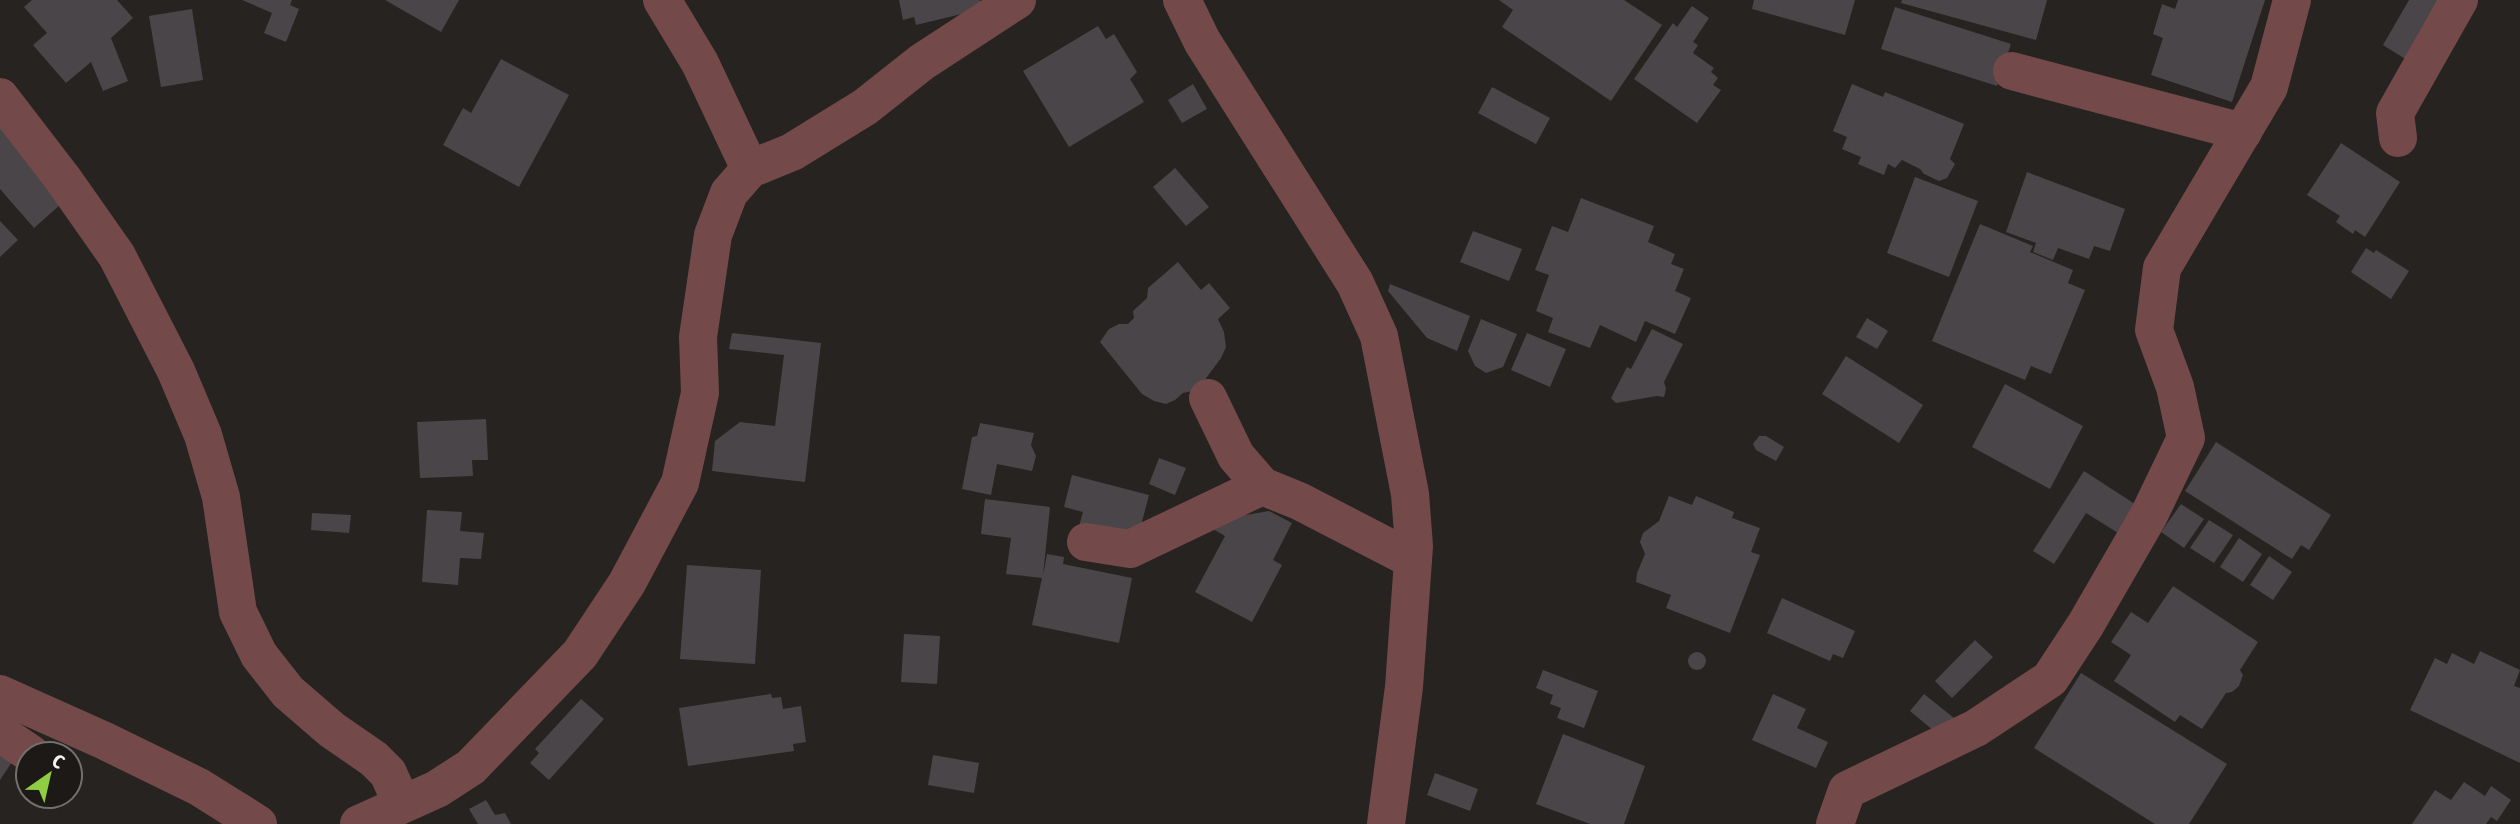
<svg xmlns="http://www.w3.org/2000/svg" width="2520" height="824" viewBox="0 0 2520 824" font-family="'Fira Sans Condensed',sans-serif">
<rect width="100%" height="100%" fill="#272320"/>
<!-- building -->
<g fill="#4a4548">
<polygon points="32,0 117,0 133,18 111,38 128,81 103,91 91,62 66,83 33,45 47,33 24,7"/>
<polygon points="242,0 292,0 290,5 299,9 286,42 264,33 272,13"/>
<polygon points="385,0 459,0 441,32"/>
<polygon points="899,0 980,0 982,9 916,25 914,17 903,20"/>
<polygon points="1499,0 1624,0 1662,25 1611,101 1502,27 1513,10"/>
<polygon points="1754,0 1855,0 1845,35 1752,9"/>
<polygon points="1902,0 2047,0 2036,40 1901,3"/>
<polygon points="2178,0 2265,0 2232,102 2151,75 2163,38 2153,34 2162,4 2175,9"/>
<polygon points="2409,0 2446,0 2410,62 2383,45"/>
<polygon points="1692,6 1709,18 1693,42 1698,45 1693,53 1714,68 1711,72 1718,78 1713,85 1721,90 1697,123 1634,79 1673,23 1677,27"/>
<polygon points="1895,7 2011,44 1997,86 1881,49"/>
<polygon points="192,9 203,80 161,87 149,16"/>
<polygon points="1098,26 1106,39 1114,34 1137,72 1130,79 1144,102 1069,147 1023,71"/>
<polygon points="501,59 569,95 519,187 443,145 463,108 471,113"/>
<polygon points="1193,84 1207,109 1182,123 1168,100"/>
<polygon points="1852,84 1883,97 1885,92 1964,124 1950,159 1955,164 1947,178 1939,181 1924,174 1920,169 1902,160 1895,168 1888,164 1884,175 1858,164 1861,157 1842,149 1847,137 1833,131"/>
<polygon points="1492,87 1550,118 1536,144 1478,113"/>
<polygon points="0,118 69,197 34,228 0,189"/>
<polygon points="2341,143 2400,182 2365,237 2355,230 2353,234 2336,222 2340,216 2307,195"/>
<polygon points="1175,168 1209,207 1186,226 1153,187"/>
<polygon points="2027,172 2125,209 2110,251 2094,246 2089,259 2058,248 2053,260 2033,252 2036,243 2006,232"/>
<polygon points="1915,177 1978,201 1949,277 1887,253"/>
<polygon points="1581,198 1654,226 1648,242 1675,254 1671,264 1684,269 1675,291 1691,298 1675,334 1645,321 1636,342 1600,325 1590,348 1548,332 1553,318 1536,311 1549,275 1535,270 1552,226 1568,232"/>
<polygon points="0,221 18,240 0,257"/>
<polygon points="1980,224 2033,246 2030,252 2073,270 2068,283 2085,290 2051,374 2031,366 2025,380 1932,341"/>
<polygon points="1473,231 1522,249 1509,281 1460,262"/>
<polygon points="2366,248 2374,253 2376,250 2409,271 2391,299 2351,272"/>
<polygon points="1178,262 1201,290 1209,283 1230,308 1218,319 1224,332 1226,347 1221,358 1201,385 1193,391 1183,393 1175,400 1166,404 1154,401 1142,394 1100,342 1109,329 1119,324 1128,324 1134,318 1133,311 1147,298 1148,288"/>
<polygon points="1390,284 1470,316 1457,351 1427,338 1388,291"/>
<polygon points="1867,318 1888,331 1877,349 1856,337"/>
<polygon points="1481,319 1517,334 1503,367 1486,373 1475,366 1468,351"/>
<polygon points="1652,329 1683,344 1664,382 1666,389 1664,397 1657,396 1616,403 1611,398 1627,367 1631,369"/>
<polygon points="732,333 821,343 805,482 712,471 715,441 740,422 775,426 784,355 729,349"/>
<polygon points="1527,333 1566,349 1550,387 1511,370"/>
<polygon points="1846,356 1923,405 1899,443 1822,394"/>
<polygon points="2005,384 2083,426 2050,489 1972,447"/>
<polygon points="486,419 488,460 472,460 473,476 420,478 417,422"/>
<polygon points="980,423 1034,433 1031,445 1036,456 1032,471 997,464 991,495 962,489 972,437 977,436"/>
<polygon points="1759,436 1766,436 1784,447 1776,461 1756,450 1753,444"/>
<polygon points="2216,442 2331,515 2309,550 2301,545 2292,559 2185,491"/>
<polygon points="1159,458 1186,468 1175,495 1149,484"/>
<polygon points="2084,471 2141,508 2123,536 2086,513 2054,564 2033,551"/>
<polygon points="1072,475 1149,495 1137,541 1079,526 1083,512 1064,507"/>
<polygon points="1669,496 1692,505 1696,496 1734,512 1732,518 1760,528 1751,552 1760,555 1730,633 1666,608 1671,595 1636,582 1637,573 1645,554 1640,542 1643,533 1659,521"/>
<polygon points="985,499 1050,507 1043,576 1047,554 1064,557 1063,564 1132,578 1119,643 1032,625 1042,578 1006,574 1011,538 981,534"/>
<polygon points="2181,504 2204,519 2184,548 2161,532"/>
<polygon points="427,510 462,512 460,531 484,533 481,559 460,558 458,585 422,582"/>
<polygon points="1269,511 1292,523 1273,560 1282,565 1252,622 1195,592 1225,536 1213,529 1228,518"/>
<polygon points="312,513 351,515 349,533 311,530"/>
<polygon points="2209,520 2233,535 2214,563 2190,548"/>
<polygon points="2239,538 2262,554 2243,582 2220,567"/>
<polygon points="2269,556 2292,572 2273,600 2250,585"/>
<polygon points="687,565 761,570 755,664 680,659"/>
<polygon points="2173,586 2258,642 2240,670 2243,675 2239,686 2232,692 2226,693 2202,729 2180,715 2175,722 2114,681 2131,655 2111,642 2131,612 2148,623"/>
<polygon points="1782,598 1855,631 1843,658 1833,654 1830,661 1767,633"/>
<polygon points="904,634 940,636 937,684 901,682"/>
<polygon points="1975,640 1993,657 1952,698 1935,681"/>
<polygon points="2480,651 2520,670 2514,686 2520,688 2520,763 2410,710 2435,658 2447,664 2452,653 2474,664"/>
<circle cx="1697" cy="661" r="9"/>
<polygon points="1543,670 1598,691 1584,728 1557,718 1561,708 1550,704 1553,695 1536,688"/>
<polygon points="2081,673 2227,764 2189,824 2155,824 2034,748"/>
<polygon points="771,694 772,698 781,697 783,709 801,706 806,742 793,744 794,751 688,766 679,708"/>
<polygon points="1773,694 1806,709 1797,728 1828,742 1816,768 1752,740"/>
<polygon points="1924,694 1954,718 1940,736 1910,711"/>
<polygon points="581,699 604,719 549,780 530,763 539,753 535,749"/>
<polygon points="1563,734 1645,766 1624,824 1590,824 1536,804"/>
<polygon points="0,741 18,753 0,780"/>
<polygon points="933,755 979,763 974,793 928,785"/>
<polygon points="1435,773 1478,789 1470,811 1427,795"/>
<polygon points="2464,782 2485,796 2491,786 2511,800 2497,821 2491,817 2486,824 2412,824 2435,790 2451,800"/>
<polygon points="486,800 495,815 505,813 511,824 478,824 469,809"/>
</g>
<g fill="none" stroke-linecap="round" stroke-linejoin="round">
<!-- minor -->
<g stroke="#734a49" stroke-width="38">
<polyline points="662,0 700,63 750,169"/>
<polyline points="1182,0 1202,41 1355,283 1379,336 1410,494 1414,546 1404,687 1386,824"/>
<polyline points="2012,71 2243,132"/>
<polyline points="0,97 63,179 117,256 176,371 203,435 221,497 238,612 259,655 288,692 332,730 374,759 388,773 402,804"/>
<polyline points="2398,138 2395,113 2459,0"/>
<polyline points="1208,398 1236,456 1262,486"/>
<polyline points="1086,542 1130,549 1262,486 1299,501 1413,560"/>
<polyline points="0,694 105,741 199,787 258,824"/>
<polyline points="0,733 31,754"/>
<polyline points="359,824 437,789 471,767 580,654 627,583 680,483 700,393 698,337 713,235 729,193 750,169 792,152 865,107 922,62 1017,0"/>
<polyline points="1835,824 1847,790 1976,728 2050,679 2086,624 2149,515 2186,438 2175,387 2154,330 2162,268 2269,87 2292,0"/>
</g>
</g>
<!-- north arrow -->
<g transform="translate(49 775) rotate(34)"><circle r="33" fill="#1d1916" stroke="#73706d" stroke-width="2"/>
<path d="M0-5L12 26L0 18L-12 26Z" fill="#8ece43"/>
<text y="-10" font-size="19" font-weight="bold" text-anchor="middle" fill="#f5f2f0">С</text>
</g>
</svg>
